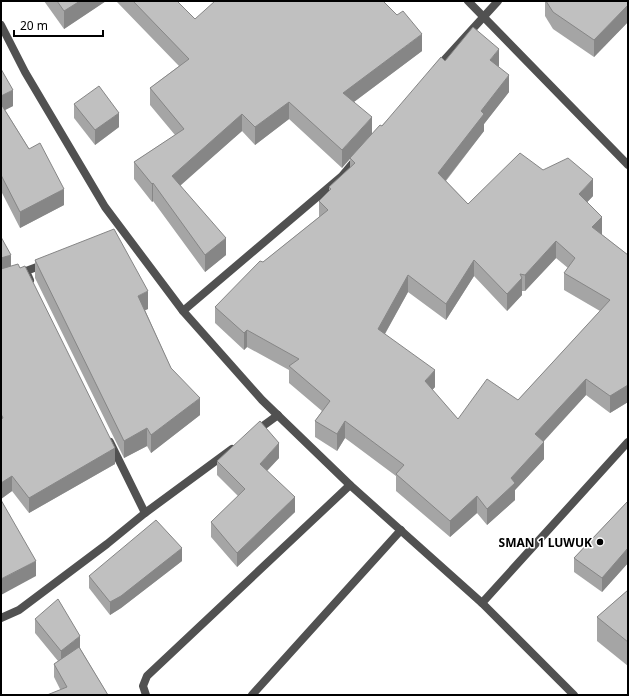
<svg xmlns="http://www.w3.org/2000/svg" width="629" height="696" viewBox="0 0 629 696" font-family="'Noto Sans',sans-serif">
<rect width="100%" height="100%" fill="#fff"/>
<g fill="none" stroke-linecap="round" stroke-linejoin="round">
<!-- street -->
<g stroke="#515151" stroke-width="8">
<polyline points="468,1 628,165"/>
<polyline points="1,25 25,72 105,207 183,311 262,400 350,485 482,603"/>
<polyline points="437,68 498,1"/>
<polyline points="30,280 26,271 45,264"/>
<polyline points="183,311 342,176 357,158"/>
<polyline points="256,431 278,415"/>
<polyline points="110,442 145,513 232,449"/>
<polyline points="1,618 19,610 107,544 145,513"/>
<polyline points="146,695 143,686 147,676 350,485"/>
<polyline points="252,695 401,530"/>
<polyline points="574,695 482,603 628,442"/>
</g>
</g>
<!-- wall -->
<g fill="#a5a5a5" fill-rule="evenodd">
<polygon points="44,1 106,1 64,29"/>
<polygon points="116,1 177,1 195,19 422,51 354,102 342,168 289,119 255,145 242,131 180,185 226,255 205,272 153,201 152,202 134,179 134,162 175,135 150,105 150,88 179,66"/>
<polygon points="545,1 628,1 628,22 594,57 553,29 545,16"/>
<path d="M 445,61 L 499,66 L 498,67 L 509,92 L 484,124 L 484,131 L 446,181 L 468,204 L 543,170 L 593,196 L 587,202 L 602,234 L 601,234 L 628,255 L 628,402 L 610,413 L 586,395 L 543,441 L 544,459 L 515,490 L 515,500 L 487,525 L 477,513 L 450,537 L 396,491 L 396,476 L 345,438 L 337,451 L 315,437 L 315,421 L 322,411 L 289,383 L 289,370 L 247,347 L 244,350 L 215,323 L 215,307 L 263,262 L 319,217 L 319,201 L 329,191 L 329,187 L 350,168 L 350,158 ZM 556,258 L 568,268 L 564,273 L 564,290 L 600,311 L 518,400 L 458,419 L 432,390 L 435,387 L 385,334 L 408,292 L 446,320 L 474,276 L 507,311 L 522,295 L 522,291 L 525,291 Z"/>
<polygon points="1,69 13,106 5,110 64,205 20,228 1,191"/>
<polygon points="74,104 119,127 95,145 74,118"/>
<polygon points="1,237 11,266 115,464 29,513 12,491 1,499"/>
<polygon points="35,260 148,309 145,310 171,368 200,415 151,453 147,446 124,458 35,278"/>
<polygon points="279,458 267,471 295,512 237,567 211,537 211,522 238,496 217,475 217,461"/>
<polygon points="628,501 628,563 602,592 574,572 574,558"/>
<polygon points="182,561 121,608 110,615 89,588 89,576"/>
<polygon points="628,590 628,666 597,641 597,617"/>
<polygon points="35,619 80,648 108,695 60,689 54,677 54,664 58,661 35,633"/>
</g>
<!-- shaded-wall -->
<g fill="#868686">
<polygon points="80,1 106,1 64,29 64,11"/>
<polygon points="628,5 628,22 594,57 594,40"/>
<polygon points="422,34 422,51 343,110 343,93"/>
<polygon points="499,49 499,66 490,77 490,60"/>
<polygon points="509,75 509,92 484,124 484,131 438,190 438,173 481,111"/>
<polygon points="13,90 13,106 1,112 1,96"/>
<polygon points="289,102 289,119 255,145 255,127"/>
<polygon points="119,113 119,127 95,145 95,130"/>
<polygon points="242,114 242,131 172,193 172,176"/>
<polygon points="372,117 372,134 342,168 342,150"/>
<polygon points="593,179 593,196 579,211 579,194"/>
<polygon points="153,183 153,201 152,202 152,184"/>
<polygon points="64,189 64,205 20,228 20,212"/>
<polygon points="602,217 602,234 592,244 592,227"/>
<polygon points="226,238 226,255 205,272 205,255"/>
<polygon points="556,241 556,258 525,291 525,275"/>
<polygon points="11,255 11,270 1,274 1,258"/>
<polygon points="474,260 474,276 446,320 446,304"/>
<polygon points="408,275 408,292 378,346 378,329"/>
<polygon points="522,278 522,295 507,311 507,294"/>
<polygon points="148,291 148,309 138,313 138,296"/>
<polygon points="247,330 247,347 244,350 244,333"/>
<polygon points="435,370 435,387 425,398 425,381"/>
<polygon points="586,379 586,395 535,451 535,434"/>
<polygon points="628,385 628,402 610,413 610,396"/>
<polygon points="200,398 200,415 151,453 151,435"/>
<polygon points="345,421 345,438 337,451 337,434"/>
<polygon points="147,428 147,446 124,458 124,441"/>
<polygon points="544,442 544,459 515,490 515,500 487,525 487,509 511,478"/>
<polygon points="279,443 279,458 260,478 260,464"/>
<polygon points="115,448 115,464 29,513 29,498"/>
<polygon points="12,476 12,491 1,499 1,483"/>
<polygon points="477,496 477,513 450,537 450,521"/>
<polygon points="295,497 295,512 237,567 237,553"/>
<polygon points="182,548 182,561 121,608 110,615 110,602"/>
<polygon points="628,548 628,563 602,592 602,578"/>
<polygon points="36,561 36,576 1,595 1,579"/>
<polygon points="80,636 80,651 61,665 61,651"/>
</g>
<!-- building -->
<g fill="#c0c0c0" stroke="#868686" fill-rule="evenodd">
<polygon points="57,1 80,1 64,11"/>
<polygon points="133,1 177,1 195,19 215,1 383,1 397,15 403,11 422,34 343,93 372,117 342,150 289,102 255,127 242,114 172,176 226,238 205,255 153,183 152,184 134,162 184,129 150,88 189,59"/>
<polygon points="546,1 628,1 628,5 594,40 553,12"/>
<path d="M 473,27 L 499,49 L 490,60 L 509,75 L 481,111 L 484,114 L 438,173 L 468,204 L 520,153 L 543,170 L 568,158 L 593,179 L 579,194 L 602,217 L 592,227 L 628,255 L 628,385 L 610,396 L 586,379 L 535,434 L 544,442 L 511,478 L 515,483 L 487,509 L 477,496 L 450,521 L 396,474 L 404,465 L 345,421 L 337,434 L 315,421 L 330,401 L 289,366 L 299,359 L 247,330 L 244,333 L 215,307 L 260,261 L 263,262 L 328,210 L 319,201 L 331,189 L 329,187 L 355,163 L 350,158 L 380,125 L 382,126 L 441,57 L 445,61 ZM 556,241 L 575,258 L 564,273 L 610,300 L 518,400 L 487,379 L 458,419 L 425,381 L 435,370 L 378,329 L 408,275 L 446,304 L 474,260 L 507,294 L 522,278 L 520,274 L 525,275 Z"/>
<polygon points="1,69 13,90 1,96"/>
<polygon points="99,86 119,113 95,130 74,104"/>
<polygon points="1,104 29,149 40,143 64,189 20,212 1,175"/>
<polygon points="114,229 148,291 138,296 171,368 200,398 151,435 147,428 124,441 35,260"/>
<polygon points="1,237 11,255 1,258"/>
<polygon points="18,264 20,268 25,266 115,448 29,498 12,476 1,483 1,419 3,418 1,414 1,269"/>
<polygon points="260,421 279,443 260,464 295,497 237,553 211,522 245,489 217,461"/>
<polygon points="1,500 36,561 1,579"/>
<polygon points="628,501 628,548 602,578 574,558"/>
<polygon points="156,520 182,548 121,596 110,602 89,576"/>
<polygon points="628,590 628,642 597,617"/>
<polygon points="58,599 80,636 61,651 35,619"/>
<polygon points="79,647 108,695 47,695 67,687 54,664"/>
</g>
<!-- markers -->
<circle fill="#000" stroke="#fff" stroke-width="1.5" cx="600" cy="542" r="4"/>
<g text-anchor="middle" dominant-baseline="central" stroke-width="3" stroke-linejoin="round" paint-order="stroke">
<!-- poi labels -->
<g font-size="12" font-weight="bold" fill="#000" stroke="#fff" text-anchor="end">
<text x="592" y="542">SMAN 1 LUWUK</text>
</g>
</g>
<!-- border -->
<rect width="629" height="696" fill="none" stroke="#000000" stroke-width="4"/>
<!-- scale -->
<path d="M14 30v6h89v-6" fill="none" stroke="#000000" stroke-width="2"/>
<text x="20" y="30" font-size="12" fill="#000000" stroke="#ffffff" stroke-width="3" paint-order="stroke">20 m</text>
</svg>
